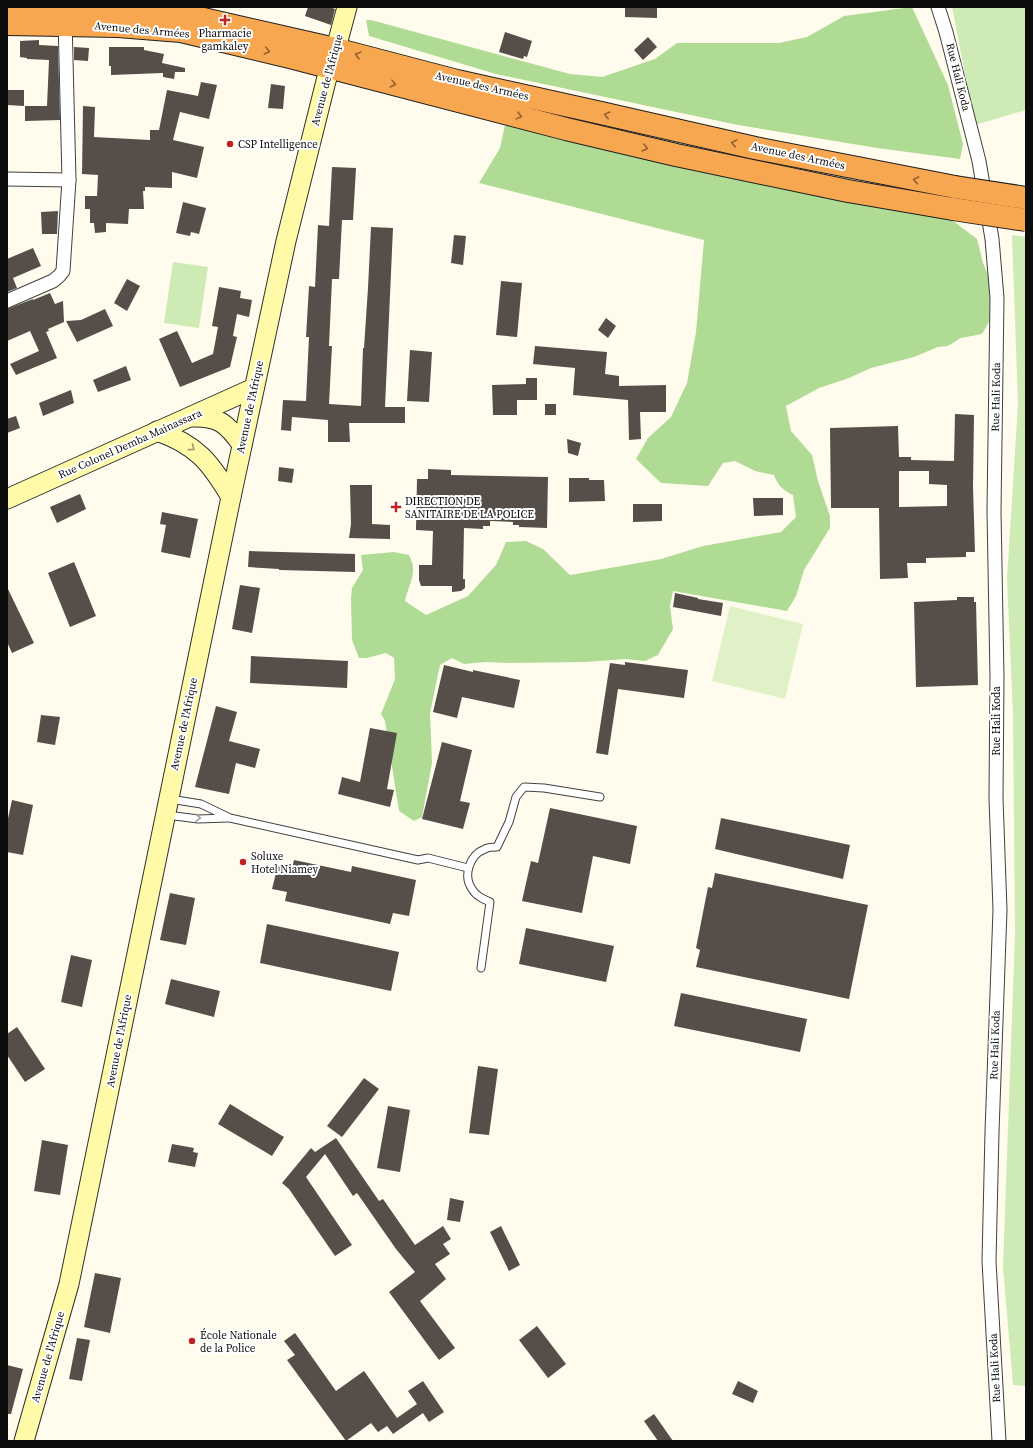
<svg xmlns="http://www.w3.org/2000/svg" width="1033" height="1448" viewBox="0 0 1033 1448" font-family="'Source Serif 4',serif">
<rect width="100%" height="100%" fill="#fffced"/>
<!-- green -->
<g fill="#ceeab5">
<polygon points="952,7 1026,7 1026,110 975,125"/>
<polygon points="1012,235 1026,237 1026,1386 1013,1385 1003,1267 1015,934 1013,714 1007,579 1018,403"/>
<polygon points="173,262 208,267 199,328 164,323"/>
</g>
<!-- forest -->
<g fill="#b0db94">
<polygon points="912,7 948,85 963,144 960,159 877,148 738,125 496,74 369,36 366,20 371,20 570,74 602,77 655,59 677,43 779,43 807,37 844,16"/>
<path d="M 505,125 L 570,141 L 948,217 L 977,239 L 983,263 L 991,282 L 993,315 L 982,334 L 961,338 L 948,346 L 938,347 L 914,357 L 871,368 L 849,378 L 819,388 L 786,406 L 791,431 L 812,455 L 818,481 L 830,516 L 830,528 L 804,570 L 796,596 L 787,611 L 673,591 L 670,606 L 673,629 L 658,655 L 645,661 L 625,659 L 585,662 L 509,663 L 486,662 L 464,664 L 452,658 L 440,665 L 430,713 L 432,763 L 422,817 L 414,821 L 399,811 L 385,721 L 381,714 L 395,679 L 394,658 L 386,653 L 367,658 L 359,658 L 352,640 L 351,599 L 352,588 L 363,570 L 361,555 L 394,552 L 409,555 C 410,558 413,563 413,567 C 414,579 407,590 405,601 L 426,615 L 468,596 L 496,565 L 506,542 L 526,541 L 543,549 L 570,575 L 661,559 L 703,546 L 781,532 L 796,517 L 793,495 C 783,490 778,486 774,475 L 755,471 L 735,461 L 723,463 L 708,486 L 661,483 L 636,459 L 648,438 L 671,417 L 687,383 L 696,332 L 704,240 L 479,183 L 500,148 Z"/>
</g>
<!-- pitch -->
<polygon fill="#e0f1c7" points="730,606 803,624 785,699 712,681"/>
<!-- building -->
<g fill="#564f49" fill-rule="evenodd">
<polygon points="308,7 330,7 335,9 331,25 305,16"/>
<polygon points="625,7 657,7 657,18 625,17"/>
<polygon points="505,32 532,41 527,57 524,56 523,59 499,52"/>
<polygon points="648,37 657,47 643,60 634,50"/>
<polygon points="39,40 39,45 58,46 60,120 25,121 25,106 47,106 49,60 27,59 27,58 20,57 20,41"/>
<polygon points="74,47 89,48 88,61 74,60"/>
<polygon points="109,47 144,47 144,50 164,54 162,63 185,68 185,72 175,72 174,79 163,77 163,73 111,75 111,66 109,66"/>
<polygon points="201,82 217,85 209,119 180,112 173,140 204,147 197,178 172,172 172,188 145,187 145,191 143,191 144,209 129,209 128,224 106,223 106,232 95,233 94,223 90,223 90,209 85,209 85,196 97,196 98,175 82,174 83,106 95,107 94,137 150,140 150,130 159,130 167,90 198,96"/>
<polygon points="271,84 285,86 283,109 268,108"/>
<polygon points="7,90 24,90 24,106 7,105"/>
<polygon points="332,167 356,168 353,220 342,220 339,279 332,279 329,346 332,346 329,404 361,406 363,348 364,348 368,288 371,227 393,228 385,407 405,407 405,423 349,423 350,442 328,442 328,420 292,417 291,431 281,430 283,400 306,401 309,337 306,337 309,286 315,287 318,225 329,226"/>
<polygon points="183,202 206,208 199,234 191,232 190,236 176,233"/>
<polygon points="58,211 57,234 42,234 41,212"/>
<polygon points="454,235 466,236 463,265 451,263"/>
<polygon points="33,248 41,266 13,278 17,288 7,292 7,259"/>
<polygon points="127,279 140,286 127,311 114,303"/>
<polygon points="501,281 522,283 517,337 496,335"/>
<polygon points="219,287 241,291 240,298 252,300 249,317 237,314 233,336 237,337 230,367 180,387 159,339 177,331 192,363 213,354 218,327 212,326"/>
<polygon points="50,293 55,304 63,301 64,322 48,329 49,331 46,332 57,358 16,375 10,364 39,351 30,331 7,341 7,309 33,299 33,300"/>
<polygon points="105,309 113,326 77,342 66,321 81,320"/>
<polygon points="606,318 616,326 608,338 598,330"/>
<polygon points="535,346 607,352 605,374 619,376 619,386 666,385 666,412 640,412 641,439 629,440 628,400 573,395 575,368 533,364"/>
<polygon points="410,350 432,352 429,402 407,401"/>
<polygon points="126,366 131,380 98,392 93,380"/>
<polygon points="526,378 537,378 537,400 517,400 517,415 493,415 492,385 526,384"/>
<polygon points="71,390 74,403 43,416 39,403"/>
<rect x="545" y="404" width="11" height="11"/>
<path d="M 955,414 L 974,415 L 973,487 L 975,552 L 966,552 L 966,557 L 926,558 L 926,563 L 907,563 L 908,578 L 880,579 L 879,508 L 831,508 L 830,428 L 898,426 L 899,457 L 911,457 L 911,460 L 954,461 ZM 899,471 L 929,471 L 929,484 L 947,485 L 947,506 L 899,507 Z"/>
<polygon points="16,416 20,428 7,433 7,419"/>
<polygon points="567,439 581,443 578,456 568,453"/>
<polygon points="279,467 294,469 292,483 278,481"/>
<polygon points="428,469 451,470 451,475 548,477 547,528 519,527 519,525 513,525 513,522 490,521 490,526 483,526 483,529 464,528 463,579 465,579 465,588 461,591 452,592 452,586 421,586 419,580 419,565 432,565 433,531 416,530 417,479 428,479"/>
<polygon points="569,478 589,478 589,480 604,480 605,501 569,502"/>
<polygon points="350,485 372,485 372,524 390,525 390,539 349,538 351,524"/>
<polygon points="80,494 86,509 57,523 50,507"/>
<polygon points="753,498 783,498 783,515 754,516"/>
<polygon points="633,504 662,504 662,521 633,522"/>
<polygon points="162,512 198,519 190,558 161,552 166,525 160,524"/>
<polygon points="249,551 355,554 355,572 279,570 279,569 248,567"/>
<polygon points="74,562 96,616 70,627 48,573"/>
<polygon points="240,585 260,588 252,633 232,629"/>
<polygon points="7,587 34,643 12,653 7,642"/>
<polygon points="675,593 698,598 698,599 723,603 721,616 673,607"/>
<polygon points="957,597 974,597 974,602 976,602 978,685 916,687 914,602 957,600"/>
<polygon points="251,656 348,661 347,688 250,683"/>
<polygon points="625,662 688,670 684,698 618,689 608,755 596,753 610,663 625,665"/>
<polygon points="444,665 473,672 473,670 520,680 514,708 462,697 457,718 433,712"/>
<polygon points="216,706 237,712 229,741 260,749 255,768 236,763 229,794 195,787"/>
<polygon points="41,715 60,717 55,745 37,742"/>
<polygon points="370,728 397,733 387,789 394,790 390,807 338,794 342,777 360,782"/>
<polygon points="442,742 472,750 460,801 470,803 463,829 422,819"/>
<polygon points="12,800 33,805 23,855 7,852 7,823"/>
<polygon points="550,808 637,826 630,864 593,856 582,913 522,901 531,861 538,863"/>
<polygon points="721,818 850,845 843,879 715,849"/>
<polygon points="294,860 351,872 352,866 416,880 409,916 393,913 390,924 285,901 287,892 272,889 278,865 292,868"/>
<polygon points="715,873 868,905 849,999 696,967 700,950 696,948 708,887 712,888"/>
<polygon points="170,893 195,898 186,945 160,940"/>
<polygon points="267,924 399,952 391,991 260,963"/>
<polygon points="526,928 614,946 606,982 519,964"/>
<polygon points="71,955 92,960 82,1007 61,1002"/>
<polygon points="171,979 220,991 214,1017 165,1004"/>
<polygon points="681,993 807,1019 800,1052 674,1026"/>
<polygon points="17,1027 45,1069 25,1082 7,1055 7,1034"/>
<polygon points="478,1066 498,1069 489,1135 469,1133"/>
<polygon points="364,1078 379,1089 342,1137 327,1126"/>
<polygon points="230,1104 284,1137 272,1156 218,1124"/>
<polygon points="388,1106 410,1110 400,1172 377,1168"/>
<polygon points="336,1138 379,1201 383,1199 415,1245 443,1226 451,1239 443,1244 450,1254 435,1264 446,1279 420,1301 455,1348 439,1360 389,1292 415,1272 396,1249 357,1193 353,1196 325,1154 306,1177 352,1245 335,1256 289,1189 282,1183 311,1148 315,1152"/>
<polygon points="42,1140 68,1145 60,1195 34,1191"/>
<polygon points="172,1144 194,1148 193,1152 198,1153 195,1167 168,1162"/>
<polygon points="450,1198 464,1201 460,1222 447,1220"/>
<polygon points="501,1226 520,1265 509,1271 490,1232"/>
<polygon points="95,1273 121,1278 110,1333 84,1327"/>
<polygon points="537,1326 566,1364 548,1378 519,1340"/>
<polygon points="295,1333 336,1391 364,1371 397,1418 417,1404 408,1391 423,1381 444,1412 429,1422 423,1413 393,1434 387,1426 378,1432 371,1423 346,1441 287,1360 295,1355 284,1341"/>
<polygon points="77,1338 90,1340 82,1381 69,1379"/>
<polygon points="7,1365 23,1369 11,1414 7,1414"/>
<polygon points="738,1381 758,1391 753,1403 732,1394"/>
<polygon points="654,1414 673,1441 658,1441 644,1421"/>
</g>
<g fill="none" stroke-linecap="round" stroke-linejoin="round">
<!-- lane casing -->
<g stroke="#404040" stroke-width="9">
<g id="lane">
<polyline points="170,799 201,804 230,818 418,860 428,858 468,868"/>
<polyline points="167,815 198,819 228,818"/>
<path d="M 481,968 L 490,902 C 483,899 476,896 472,889 C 463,876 469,855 485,849 C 488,847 493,847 497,847 L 509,822 L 516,797 L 524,787 L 544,788 L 600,797"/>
</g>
</g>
<!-- street casing -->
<g stroke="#404040" stroke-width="15">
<g id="street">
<polyline points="938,7 946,32 979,161 992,239 997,298 994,511 997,677 996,798 1000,910 992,1132 989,1261 999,1441"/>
<polyline points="7,179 69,180"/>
<polyline points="7,301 53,281 59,276 63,271 69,180 65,19"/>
</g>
</g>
<!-- secondary casing -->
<g stroke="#2f2f2f" stroke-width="21">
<g id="secondary">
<path d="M 191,417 C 218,416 227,423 242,445"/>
<path d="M 157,431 C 197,445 210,462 231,497"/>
<polyline points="7,499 254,388"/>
<polyline points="24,1441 69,1284 231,497 286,241 326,81 339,37 347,7"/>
</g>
</g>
<!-- highway casing -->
<g stroke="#1e1e1e" stroke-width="24">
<g id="highway">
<polyline points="7,7 119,10 186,15 335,49 457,81 601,113 755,148 955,187"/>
<polyline points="7,24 118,26 181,31 290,57 566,129 676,155 848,191 953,209"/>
</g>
</g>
<!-- lane -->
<use href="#lane" stroke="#fff" stroke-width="7"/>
<!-- street -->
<use href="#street" stroke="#fff" stroke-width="13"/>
<!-- secondary -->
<use href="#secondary" stroke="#fffaa8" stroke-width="19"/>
<!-- highway -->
<use href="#highway" stroke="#f8a751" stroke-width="22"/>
<!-- highway-bridge casing -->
<g stroke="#1e1e1e" stroke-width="24" stroke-linecap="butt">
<g id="highway-bridge">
<polyline points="955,187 1026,198"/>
<polyline points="953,209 1026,220"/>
</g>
</g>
<!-- highway-bridge -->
<use href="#highway-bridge" stroke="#f8a751" stroke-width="22"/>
</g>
<!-- one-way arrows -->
<defs><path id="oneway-chevron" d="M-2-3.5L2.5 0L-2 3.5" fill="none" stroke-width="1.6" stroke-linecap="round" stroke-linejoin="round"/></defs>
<g stroke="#8e6232">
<use href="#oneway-chevron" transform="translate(267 51) rotate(13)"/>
<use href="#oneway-chevron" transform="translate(358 55) rotate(-165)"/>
<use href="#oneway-chevron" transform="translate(393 84) rotate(14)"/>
<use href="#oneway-chevron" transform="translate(607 115) rotate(-167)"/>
<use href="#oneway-chevron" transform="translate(519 116) rotate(15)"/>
<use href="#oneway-chevron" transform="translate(734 143) rotate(-167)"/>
<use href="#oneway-chevron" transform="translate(645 148) rotate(14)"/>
<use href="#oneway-chevron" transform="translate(916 180) rotate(-169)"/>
</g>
<use stroke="#9e9b6a" href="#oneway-chevron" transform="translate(192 448) rotate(36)"/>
<use stroke="#9e9e9e" href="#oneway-chevron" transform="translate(198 818) rotate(3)"/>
<!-- markers -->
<g fill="#c12221" stroke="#fff" stroke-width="1.5">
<path d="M223 14h4v4h4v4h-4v4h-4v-4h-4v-4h4z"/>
<circle cx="230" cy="144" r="4"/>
<path d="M394 501h4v4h4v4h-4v4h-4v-4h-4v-4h4z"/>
<circle cx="243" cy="862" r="4"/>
<circle cx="192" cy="1341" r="4"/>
</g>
<g text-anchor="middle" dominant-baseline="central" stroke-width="4" stroke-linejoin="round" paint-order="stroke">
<!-- street labels -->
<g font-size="11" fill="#0d0d0d" stroke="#fff">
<text transform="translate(142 30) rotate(5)">Avenue des Armées</text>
<text transform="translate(958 77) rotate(76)">Rue Hali Koda</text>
<text transform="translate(327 80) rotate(-75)">Avenue de l'Afrique</text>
<text transform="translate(482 86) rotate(13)">Avenue des Armées</text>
<text transform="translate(798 156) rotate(12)">Avenue des Armées</text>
<text transform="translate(996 397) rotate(-89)">Rue Hali Koda</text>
<text transform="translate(250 407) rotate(-78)">Avenue de l'Afrique</text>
<text transform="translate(130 444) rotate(-24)">Rue Colonel Demba Mainassara</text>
<text transform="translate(996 721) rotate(-90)">Rue Hali Koda</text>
<text transform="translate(184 724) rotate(-78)">Avenue de l'Afrique</text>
<text transform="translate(119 1041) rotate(-79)">Avenue de l'Afrique</text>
<text transform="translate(995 1045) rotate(-88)">Rue Hali Koda</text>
<text transform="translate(48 1357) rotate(-74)">Avenue de l'Afrique</text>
<text transform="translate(995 1368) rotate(-93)">Rue Hali Koda</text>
</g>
<!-- poi labels -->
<g font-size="11" fill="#0d0d0d" stroke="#fff" text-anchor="start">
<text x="225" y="33" text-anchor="middle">Pharmacie<tspan x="225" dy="13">gamkaley</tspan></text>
<text x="238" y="144">CSP Intelligence</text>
<text x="405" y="501">DIRECTION DE<tspan x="405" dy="13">SANITAIRE DE LA POLICE</tspan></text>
<text x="251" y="856">Soluxe<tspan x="251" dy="13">Hotel Niamey</tspan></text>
<text x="200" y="1335">École Nationale<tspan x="200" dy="13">de la Police</tspan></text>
</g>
</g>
<!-- border -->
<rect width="1033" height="1448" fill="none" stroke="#0d0d0d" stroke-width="16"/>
</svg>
